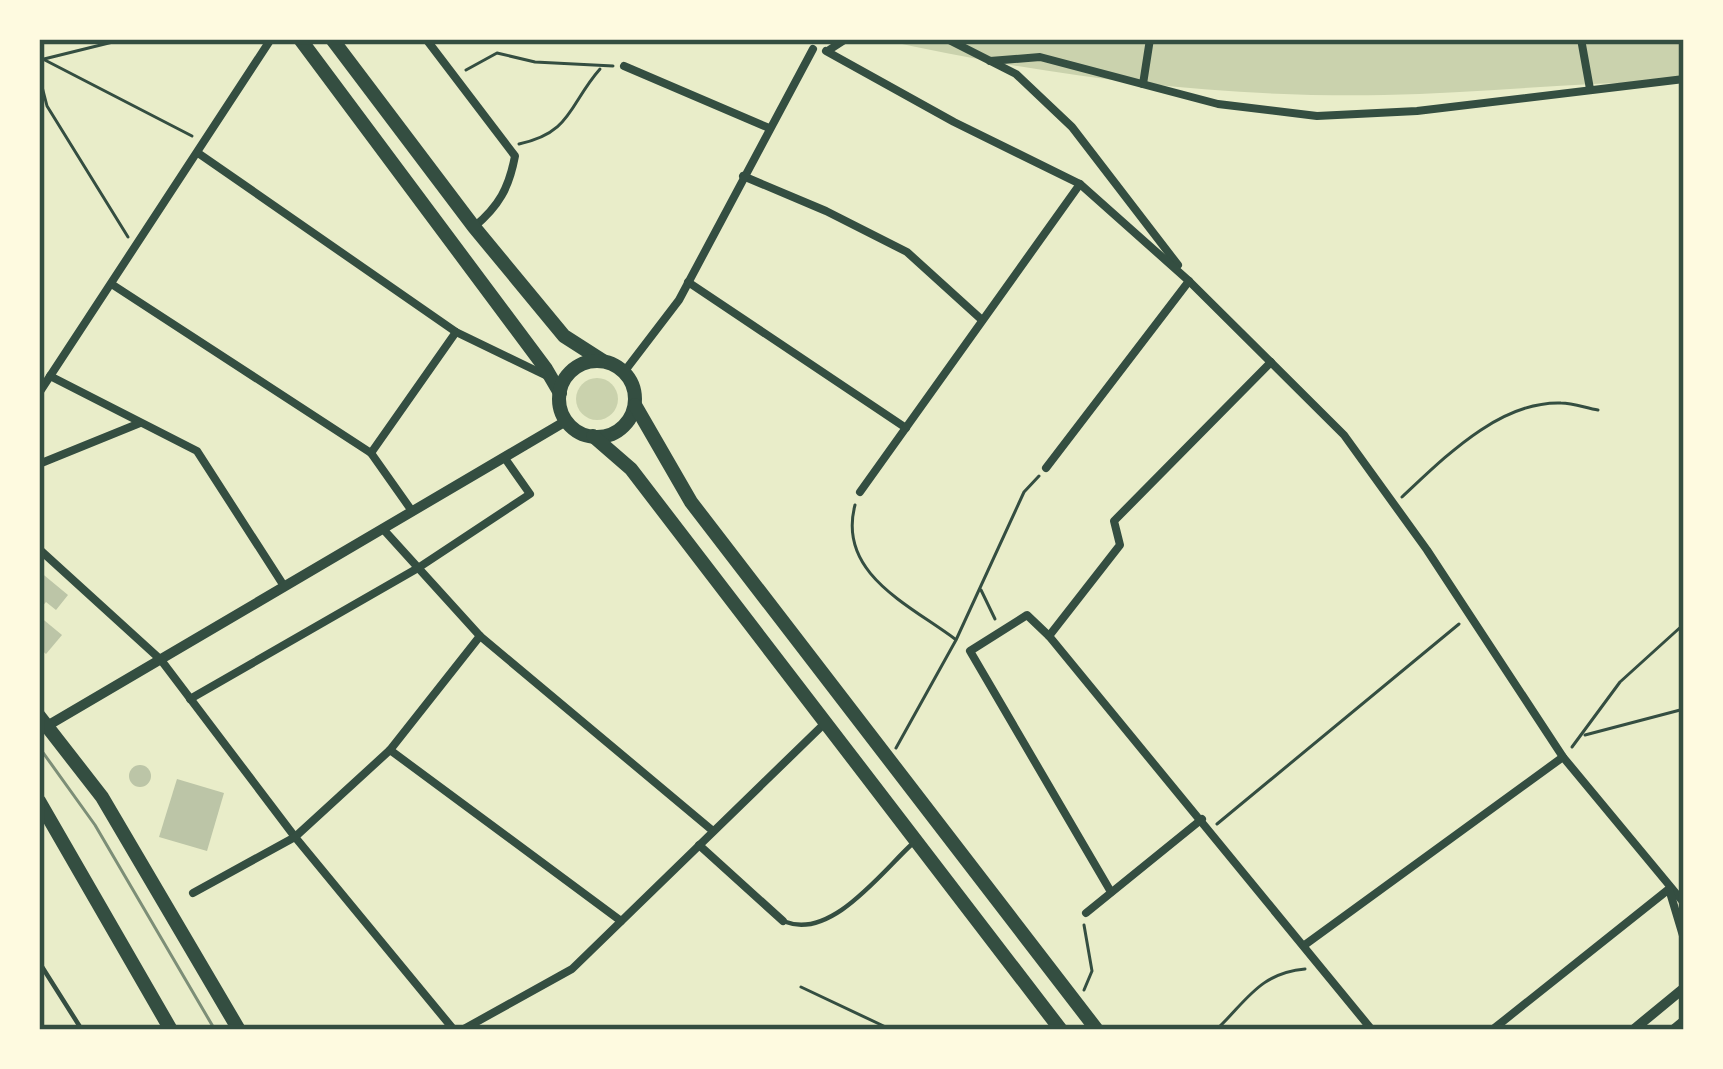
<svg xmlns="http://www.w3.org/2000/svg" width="1723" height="1069" viewBox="0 0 1723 1069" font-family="Inter,sans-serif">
<rect width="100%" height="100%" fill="#e9edc9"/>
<!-- green -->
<g fill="#cad2ad">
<path d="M 879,39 L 1684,39 L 1684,82 C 1584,81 1484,93 1384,95 C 1213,98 1045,76 879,39 Z"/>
<circle cx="597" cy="399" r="21"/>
</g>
<!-- building -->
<g fill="#bcc5a7">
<polygon points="39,571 68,595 56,610 46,602 39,610"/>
<polygon points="39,616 62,635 46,654 39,648"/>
<circle cx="140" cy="776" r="11"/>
<polygon points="177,779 224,793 207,851 159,837"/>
</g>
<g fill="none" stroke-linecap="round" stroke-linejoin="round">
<!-- path -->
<g stroke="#344e41" stroke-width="3">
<polyline points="39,57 192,136"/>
<polyline points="44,59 125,39"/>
<polyline points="466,70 497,53 535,62 613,66"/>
<polyline points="39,75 47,106 128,237"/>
<path d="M 519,144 C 572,133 569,104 600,69"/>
<path d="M 1402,497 C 1444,458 1499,401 1561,403 C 1573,403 1586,408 1598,410"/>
<path d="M 855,505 C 837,573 908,604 955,639"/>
<polyline points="981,590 995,619"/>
<polyline points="1585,735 1684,709"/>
<polyline points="1572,747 1620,682 1684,624"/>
<polyline points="896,748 956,640 1024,492 1039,476"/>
<polyline points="1217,824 1459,624"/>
<polyline points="801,987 892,1030"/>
<polyline points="1084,990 1092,971 1084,925"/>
<path d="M 1216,1030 C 1246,1002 1259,973 1305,969"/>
</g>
<!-- service -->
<g stroke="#344e41" stroke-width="4.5">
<path d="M 786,922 C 831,939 880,874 911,845"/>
<polyline points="39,962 82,1030"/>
</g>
<!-- minor -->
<g stroke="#344e41" stroke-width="8">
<path d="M 426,39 L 515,156 C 509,188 499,206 474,227"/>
<polyline points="947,39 1016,74 1072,127 1178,265"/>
<polyline points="1581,39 1590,89"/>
<polyline points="829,50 846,39"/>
<polyline points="826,51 954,122 1080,184 1189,281 1344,435 1427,550 1563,757 1684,903"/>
<polyline points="990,61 1040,57 1218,104 1317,116 1417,111 1684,79"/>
<polyline points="624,66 769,128"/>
<polyline points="1143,84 1150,39"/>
<polyline points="198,153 456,332 545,375"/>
<polyline points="743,176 826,211 907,252 982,320"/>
<polyline points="688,282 906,428"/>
<polyline points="113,285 371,453 412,511"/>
<polyline points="624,372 679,300 813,49"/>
<polyline points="50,376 197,451 284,586"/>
<polyline points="39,393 271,39"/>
<polyline points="371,453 456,332"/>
<polyline points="39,464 140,423"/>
<polyline points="1046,468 1189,281"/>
<polyline points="860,492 1080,184"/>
<polyline points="383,529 480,636 713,831"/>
<polyline points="39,549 161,660 295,837 454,1030"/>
<polyline points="1049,636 1120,545 1114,521 1271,362"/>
<polyline points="190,699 418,568 530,494 504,457"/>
<polyline points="390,750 621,921"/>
<polyline points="699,845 783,921"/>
<polyline points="1111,892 970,651 1027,615 1049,636 1372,1030"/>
<polyline points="193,893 295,837 390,750 480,636"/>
<polyline points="1086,913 1202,819"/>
<polyline points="1306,944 1563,757"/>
<polyline points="462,1030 572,969 824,724"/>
<polyline points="1492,1030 1669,889 1684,939"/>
</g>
<!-- tertiary -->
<g stroke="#344e41" stroke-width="10">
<polyline points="47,726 566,421"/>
<polyline points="1633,1030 1684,988"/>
<polyline points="1673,1030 1684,1021"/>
</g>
<!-- primary -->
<g stroke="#344e41" stroke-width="14">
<polyline points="300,39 546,369 560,393"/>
<polyline points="332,39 474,227 564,336 603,361"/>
<circle cx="597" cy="399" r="38"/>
<polyline points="635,405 691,502 1097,1030"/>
<polyline points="593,436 631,469 1061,1030"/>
<polyline points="39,716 102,797 239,1030"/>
<polyline points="39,801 171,1030"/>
</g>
<!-- tram -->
<polyline stroke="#7c8e77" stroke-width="3" points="39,747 95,825 215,1030"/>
</g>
<!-- border -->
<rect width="1723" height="1069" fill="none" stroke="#fefae0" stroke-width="84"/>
<rect x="42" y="42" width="1639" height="985" fill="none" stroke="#344e41" stroke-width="4.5"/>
</svg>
